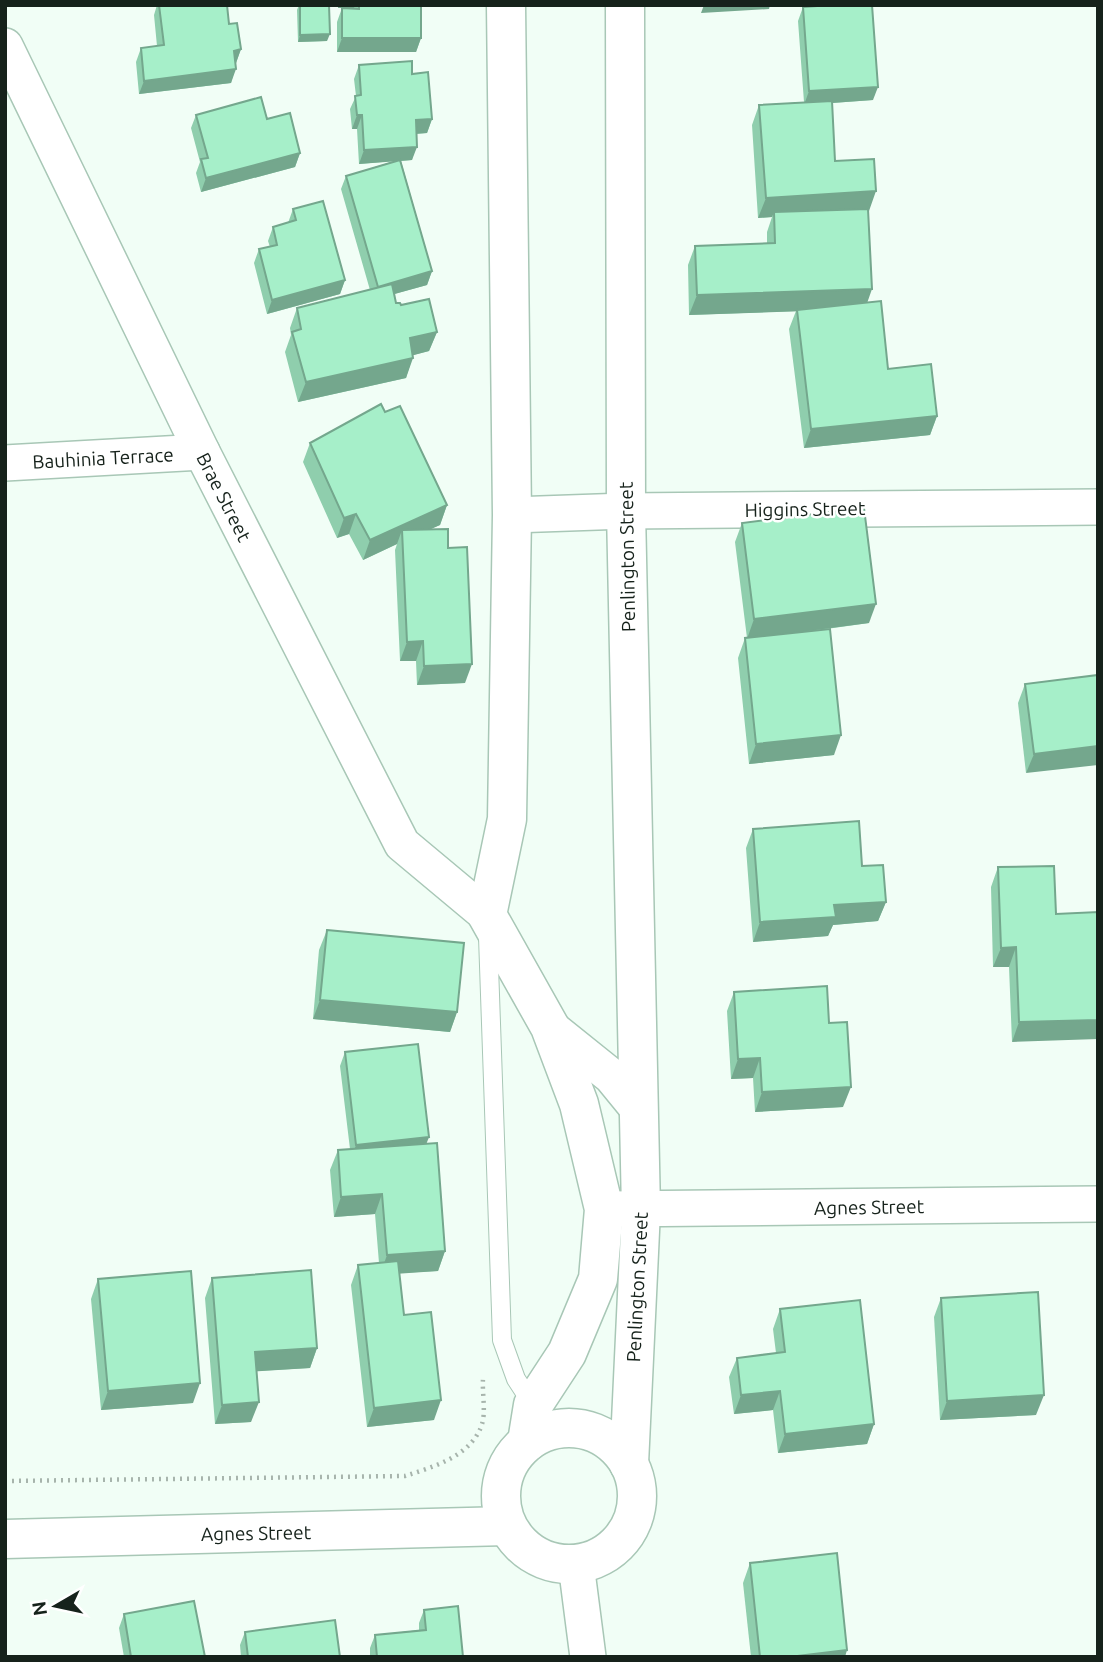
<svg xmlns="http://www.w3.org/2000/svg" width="1103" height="1662" viewBox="0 0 1103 1662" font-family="Ubuntu,sans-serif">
<rect width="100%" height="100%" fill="#f1fef6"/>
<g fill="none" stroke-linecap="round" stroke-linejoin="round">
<!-- service casing -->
<g stroke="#a8c7b6" stroke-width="20">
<polyline id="service" points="488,937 502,1340 516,1379 533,1405"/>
</g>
<!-- minor casing -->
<g stroke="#a8c7b6" stroke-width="38">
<g id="minor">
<polyline points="5,46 202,452 402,844 487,915"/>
<polyline points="5,463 202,452"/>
<polyline points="512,515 626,511 1098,507"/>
<polyline points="550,1027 611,1076 638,1109"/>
<polyline points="611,1209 1098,1204"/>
<polyline points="576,1564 588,1657"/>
</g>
</g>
<!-- tertiary casing -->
<g stroke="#a8c7b6" stroke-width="41">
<g id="tertiary">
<polyline points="506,5 512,515 507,819 487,915 550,1027 579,1104 604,1209 598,1279 567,1353 533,1405 527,1442"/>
<polyline points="625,5 626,511 641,1210 629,1464"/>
<circle cx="569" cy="1496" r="68"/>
<polyline points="5,1539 507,1526"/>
</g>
</g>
<!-- path -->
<path stroke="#a7b4ac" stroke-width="4.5" stroke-dasharray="2 5" stroke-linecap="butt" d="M 5,1481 L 405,1476 C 433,1467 472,1456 482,1424 C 486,1412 482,1392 483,1379"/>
<!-- service -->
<use href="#service" stroke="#fff" stroke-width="18"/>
<!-- minor -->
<use href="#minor" stroke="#fff" stroke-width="35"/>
<!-- tertiary -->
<use href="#tertiary" stroke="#fff" stroke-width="38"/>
</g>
<!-- wall -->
<g fill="#8fcead">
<polygon points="157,5 227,5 229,24 241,49 236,63 231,83 139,94 136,62 141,48 157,46 154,15"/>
<polygon points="299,5 329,5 327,41 298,42 297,10"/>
<polygon points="338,5 421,5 421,38 416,52 337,52 337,22 342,8 354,9 354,8 338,8"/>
<polygon points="803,7 873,100 832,103 835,161 869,211 867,303 888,369 937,416 930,435 804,448 789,329 796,311 689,315 688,265 695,246 767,243 767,232 772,217 758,218 752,125 759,105 804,102 798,21"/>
<polygon points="359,65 412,74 432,119 427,133 417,134 412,160 401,161 432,271 427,285 394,294 396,303 401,305 437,332 429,351 413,355 406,378 298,402 285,352 291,335 290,328 297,308 370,290 341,189 346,176 394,161 359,164 357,129 352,129 350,109 356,96 354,79"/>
<polygon points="196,115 267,119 300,153 295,167 201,192 196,173 200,162 191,128"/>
<polygon points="293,209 345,280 340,294 267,314 254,263 259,249 270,247 268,241 273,227 288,223"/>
<polygon points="385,412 447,505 440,525 429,529 448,548 465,683 417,685 416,661 400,661 395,550 397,544 363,560 349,534 337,538 303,462 310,443"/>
<polygon points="742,523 869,623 805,632 834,755 749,764 738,658 745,638 747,638 735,542"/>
<polygon points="1098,675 1026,773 1018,703 1025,684"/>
<polygon points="753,829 862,866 886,902 878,921 833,925 828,936 753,942 746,848"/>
<polygon points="998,867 1056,914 1098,912 1012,1042 1009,967 993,967 991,887"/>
<polygon points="327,930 457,1012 450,1032 313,1019 319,950"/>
<polygon points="734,992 843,1107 755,1112 753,1078 731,1079 727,1011"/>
<polygon points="345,1052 426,1143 445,1251 438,1271 399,1273 404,1315 434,1420 367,1427 351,1285 358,1265 379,1263 375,1214 334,1217 330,1170 338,1150 350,1149 340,1066"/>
<polygon points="212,1278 317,1348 310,1368 256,1371 251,1422 215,1424 205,1298"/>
<polygon points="98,1279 193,1403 101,1410 91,1299"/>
<polygon points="941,1298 1036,1415 940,1420 934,1317"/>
<polygon points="780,1309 874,1424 867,1444 778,1453 773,1410 734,1414 729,1377 737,1358 776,1353 773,1329"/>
<polygon points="750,1563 845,1657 751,1657 743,1583"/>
<polygon points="424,1610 463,1657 370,1657 370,1648 375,1635 419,1630 419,1623"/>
<polygon points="124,1614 205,1657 124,1657 119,1628"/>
<polygon points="245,1632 340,1657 241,1657 240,1645"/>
</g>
<!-- shaded-wall -->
<g fill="#74a78d">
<polygon points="339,5 355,5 354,8 338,8"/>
<polygon points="704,5 770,5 769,9 701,13"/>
<polygon points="330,34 327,41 298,42 300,35"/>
<polygon points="342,38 421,38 416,52 337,52"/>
<polygon points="241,49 236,63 234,51"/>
<polygon points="236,69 231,83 139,94 144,81"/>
<polygon points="878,87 873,100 804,105 809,91"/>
<polygon points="357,115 362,115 357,129 352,129"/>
<polygon points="432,119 427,133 411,134 416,120"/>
<polygon points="417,147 412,160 359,164 364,150"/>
<polygon points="300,153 295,167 201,192 206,178"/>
<polygon points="876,191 869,211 774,217 774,212 772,217 758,218 766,198"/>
<polygon points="432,271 427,285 373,300 378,287"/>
<polygon points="345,280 340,294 267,314 272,300"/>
<polygon points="872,289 865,309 689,315 697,295"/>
<polygon points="437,332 429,351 403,358 410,338"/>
<polygon points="413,358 406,378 298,402 306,382"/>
<polygon points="937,416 930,435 804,448 811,429"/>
<polygon points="447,505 440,525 403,542 402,530 397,544 363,560 370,540"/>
<polygon points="356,514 349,534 337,538 344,518"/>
<polygon points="876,604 869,623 747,639 754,619"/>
<polygon points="423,641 416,661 400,661 407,642"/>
<polygon points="472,664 465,683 417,685 424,666"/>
<polygon points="841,735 834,755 749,764 756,744"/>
<polygon points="1098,746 1098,765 1026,773 1034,754"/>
<polygon points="886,902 878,921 833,925 828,936 753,942 760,922 834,905"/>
<polygon points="1016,947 1009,967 993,967 1001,948"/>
<polygon points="320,1000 457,1012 450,1032 313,1019"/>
<polygon points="1098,1020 1098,1039 1012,1042 1019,1022"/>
<polygon points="760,1058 753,1078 731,1079 738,1059"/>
<polygon points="851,1087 843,1107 755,1112 762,1092"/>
<polygon points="429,1137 424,1150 351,1159 356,1145"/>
<polygon points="382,1194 375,1214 334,1217 341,1197"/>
<polygon points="445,1251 438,1271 380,1275 387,1255"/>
<polygon points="317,1348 310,1368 247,1372 255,1352"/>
<polygon points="200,1383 193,1403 101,1410 108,1391"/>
<polygon points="780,1391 773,1410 734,1414 741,1395"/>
<polygon points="1044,1395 1036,1415 940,1420 947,1401"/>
<polygon points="441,1400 434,1420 367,1427 374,1408"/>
<polygon points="259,1402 251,1422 215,1424 222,1405"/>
<polygon points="874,1424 867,1444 778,1453 785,1434"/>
<polygon points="847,1650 845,1657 789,1657"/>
</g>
<!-- building -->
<g fill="#a6efc9" stroke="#74a78d" stroke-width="2">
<polygon points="159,5 227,5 229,24 237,23 241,49 234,51 236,69 144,81 141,48 164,45"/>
<polygon points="300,5 329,5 330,34 300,35"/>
<polygon points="359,5 421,5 421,38 342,38 342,8 359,9"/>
<polygon points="832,5 872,5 878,87 809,91 803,7"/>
<polygon points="412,61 412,74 428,72 432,119 416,120 417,147 364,150 362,115 357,115 355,96 361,95 359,65"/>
<polygon points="261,97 267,119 290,113 300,153 206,178 201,159 208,158 196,115"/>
<polygon points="832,101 835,161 874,159 876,191 766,198 759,105"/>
<polygon points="400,160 432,271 378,287 346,176"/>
<polygon points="323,201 345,280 272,300 259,249 277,245 273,227 296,220 293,209"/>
<polygon points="868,209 872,289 697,295 695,246 775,243 774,212"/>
<polygon points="392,284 396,303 400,303 401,305 429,299 437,332 410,338 413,358 306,382 292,332 301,329 297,308"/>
<polygon points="881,301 888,369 931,364 937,416 811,429 797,310"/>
<polygon points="381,404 385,412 400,406 447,505 370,540 356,514 344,518 310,443"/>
<polygon points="864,508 876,604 754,619 742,523"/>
<polygon points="448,529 448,548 467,547 472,664 424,666 423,641 407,642 402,530"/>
<polygon points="830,629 841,735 756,744 745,638"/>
<polygon points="1098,675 1098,746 1034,754 1025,684"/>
<polygon points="859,821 862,866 883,865 886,902 834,905 836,917 760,922 753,829"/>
<polygon points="1054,866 1056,914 1098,912 1098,1020 1019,1022 1016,947 1001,948 998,867"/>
<polygon points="327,930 464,943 457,1012 320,1000"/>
<polygon points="827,986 829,1023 847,1022 851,1087 762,1092 760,1058 738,1059 734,992"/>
<polygon points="418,1044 429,1137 356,1145 345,1052"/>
<polygon points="437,1143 445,1251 387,1255 382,1194 341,1197 338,1150"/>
<polygon points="398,1261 404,1315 431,1312 441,1400 374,1408 358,1265"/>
<polygon points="311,1270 317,1348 255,1352 259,1402 222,1405 212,1278"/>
<polygon points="191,1271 200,1383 108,1391 98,1279"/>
<polygon points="1038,1292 1044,1395 947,1401 941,1298"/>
<polygon points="860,1300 874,1424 785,1434 780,1391 741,1395 737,1358 785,1352 780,1309"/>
<polygon points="837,1553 847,1650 789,1657 760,1657 750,1563"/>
<polygon points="194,1601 205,1657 131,1657 124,1614"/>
<polygon points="458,1606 463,1657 377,1657 375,1635 426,1630 424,1610"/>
<polygon points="335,1620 340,1657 248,1657 245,1632"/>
</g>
<g text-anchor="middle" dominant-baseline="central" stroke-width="5" stroke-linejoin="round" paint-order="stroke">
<!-- street labels -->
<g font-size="19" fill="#16221b" stroke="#fff">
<text transform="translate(103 458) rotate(-3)">Bauhinia Terrace</text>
<text transform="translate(224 497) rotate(63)">Brae Street</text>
<text transform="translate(805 509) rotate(-1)">Higgins Street</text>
<text transform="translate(627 557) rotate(-91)">Penlington Street</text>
<text transform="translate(869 1207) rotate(-1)">Agnes Street</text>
<text transform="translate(637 1287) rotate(-87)">Penlington Street</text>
<text transform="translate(256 1533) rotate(-1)">Agnes Street</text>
</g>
</g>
<!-- border -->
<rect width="1103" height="1662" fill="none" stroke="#16221b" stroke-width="14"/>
<!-- north arrow -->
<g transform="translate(56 1606) rotate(261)" stroke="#ffffff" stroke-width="5" paint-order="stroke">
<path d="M0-5L12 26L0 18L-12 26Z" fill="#16221b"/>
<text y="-10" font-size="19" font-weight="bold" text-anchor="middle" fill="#16221b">N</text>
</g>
</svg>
